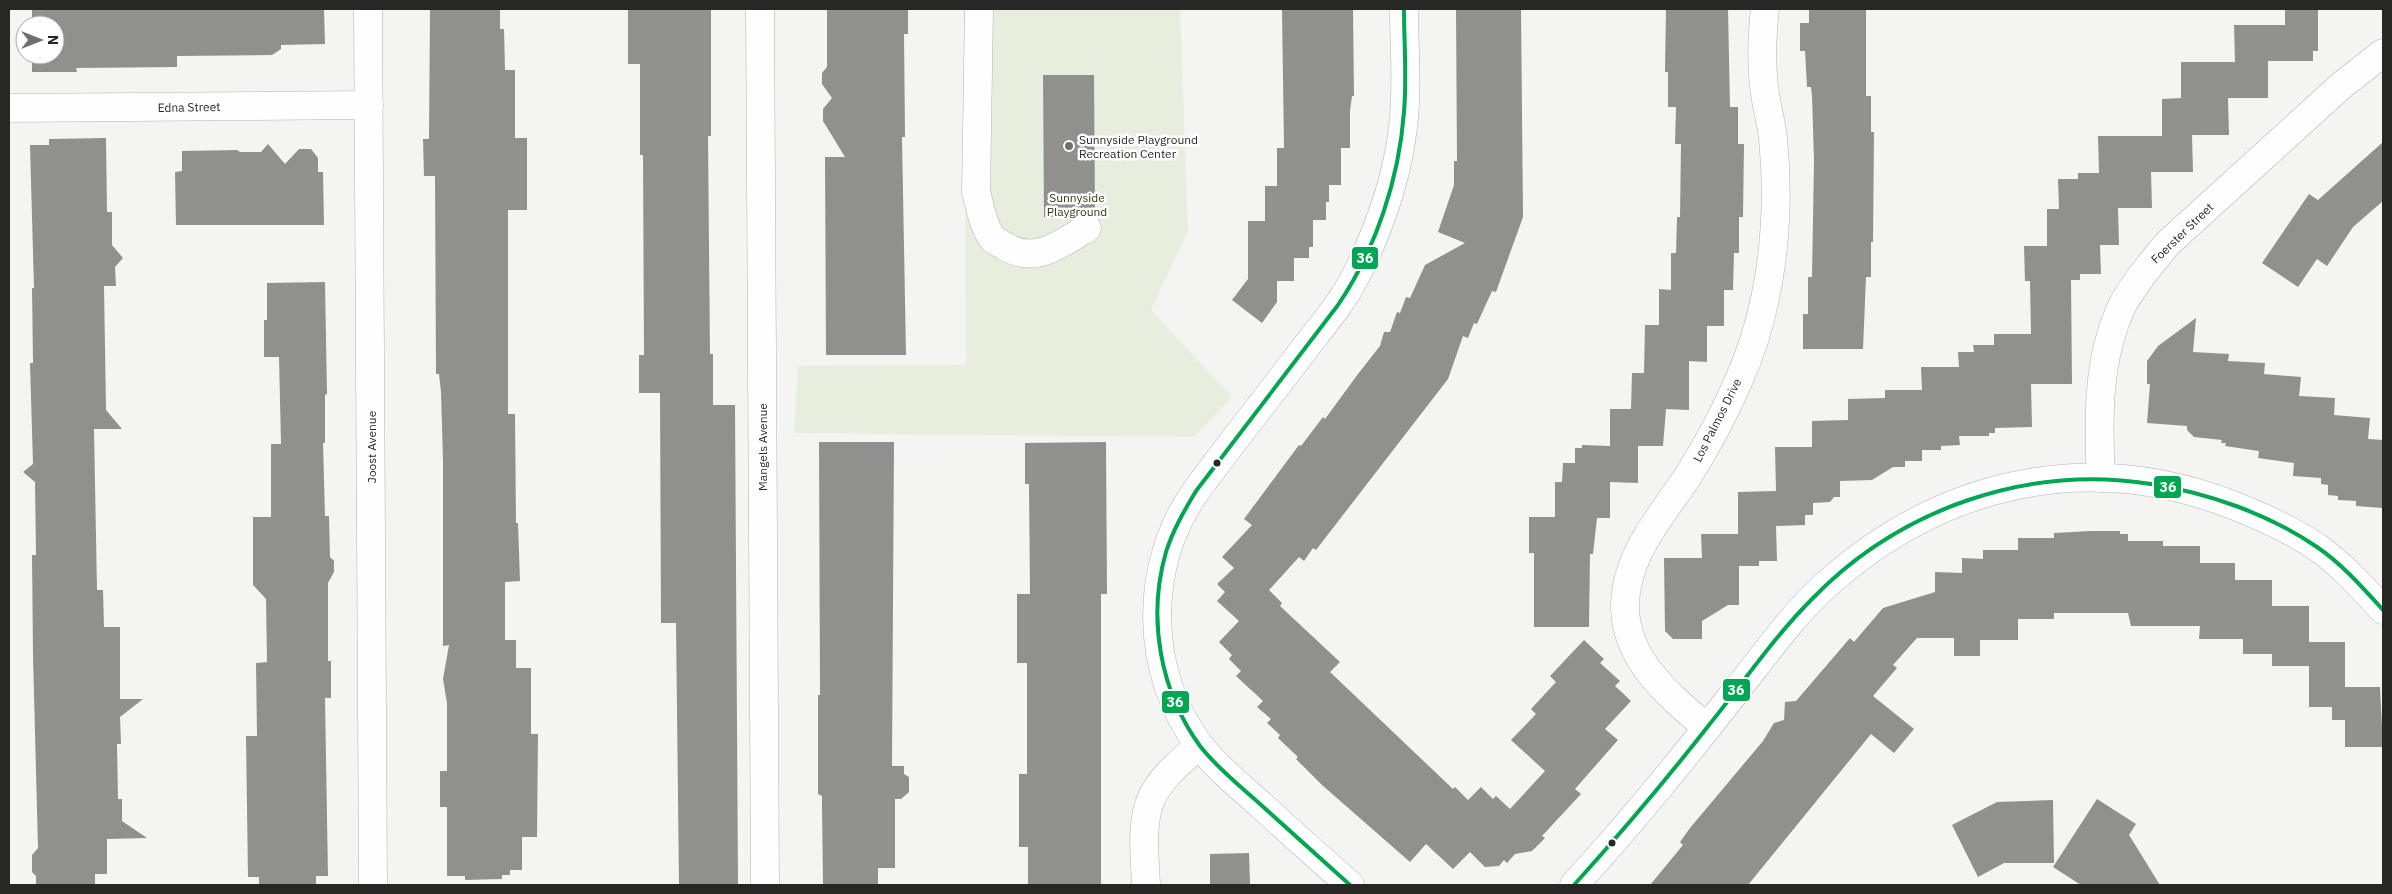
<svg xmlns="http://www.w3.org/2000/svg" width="2392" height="894" viewBox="0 0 2392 894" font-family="'IBM Plex Sans',sans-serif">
<rect width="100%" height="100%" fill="#f4f5f2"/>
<!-- park -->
<polygon fill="#e7eede" points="965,9 1180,9 1188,231 1151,310 1232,397 1194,437 794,433 798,366 966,365"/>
<!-- building -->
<g fill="#90918f">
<polygon points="32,9 324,9 325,44 281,45 281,49 272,55 177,56 177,67 76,68 77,72 32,72 32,55 55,55 55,25 32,25"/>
<polygon points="430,9 500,9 500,29 504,29 505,70 515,70 515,138 527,138 527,210 508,210 508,414 515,414 516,523 518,523 520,581 505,582 505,640 516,640 516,668 531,668 531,734 538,734 537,837 522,837 522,870 510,870 510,875 502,875 502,879 465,880 465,876 447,876 447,807 440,807 440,771 447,771 447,703 443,679 449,645 443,646 443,461 441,392 439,374 436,374 435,176 424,176 423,139 429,139"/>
<polygon points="628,9 711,9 711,136 708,136 710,354 713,354 713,405 735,405 738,885 679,885 676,623 661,623 660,393 639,393 639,355 644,355 643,155 640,155 640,64 628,64"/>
<polygon points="827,9 908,9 908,34 904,34 905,137 902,137 906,355 826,355 825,157 845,157 823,121 823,109 832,98 822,84 822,73 827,67"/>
<polygon points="1282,9 1353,9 1354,96 1352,96 1350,111 1350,148 1341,148 1341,185 1329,185 1329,202 1326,202 1326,220 1313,220 1313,247 1309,247 1309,258 1294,258 1294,281 1277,281 1277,302 1262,323 1232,300 1248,279 1248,221 1265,221 1265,186 1277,186 1277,148 1284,148"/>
<polygon points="1456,9 1521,9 1523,217 1496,292 1492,291 1477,324 1474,323 1468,338 1463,336 1448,379 1316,550 1313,548 1304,561 1299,557 1269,590 1282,603 1280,606 1340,662 1330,672 1453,789 1455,787 1468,800 1481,787 1493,799 1496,796 1510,809 1545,771 1511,740 1536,714 1531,709 1556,682 1550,676 1584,640 1604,659 1600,663 1620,681 1615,686 1631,701 1605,729 1618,740 1575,789 1581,794 1542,836 1545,838 1532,851 1515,854 1507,863 1504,860 1499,866 1485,867 1470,852 1453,869 1426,844 1410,862 1322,785 1296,759 1298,757 1278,738 1280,735 1267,723 1271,719 1257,707 1263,701 1236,676 1241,671 1229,659 1232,655 1219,642 1239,621 1217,601 1225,592 1217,584 1234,568 1222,557 1252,525 1244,519 1299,445 1301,446 1323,417 1325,419 1358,374 1380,346 1384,332 1390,332 1397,312 1400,313 1406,297 1410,298 1425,265 1465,243 1438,232 1454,185 1454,161 1457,161"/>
<polygon points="1666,9 1728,9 1730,107 1738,107 1738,144 1744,144 1743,217 1739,217 1739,253 1734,253 1733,290 1724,290 1724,326 1707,326 1707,362 1689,361 1689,410 1666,409 1663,446 1638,446 1638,483 1610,482 1610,518 1597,518 1593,554 1590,554 1589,627 1534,627 1534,553 1529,553 1529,517 1555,517 1555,482 1562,482 1563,463 1575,463 1575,448 1582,448 1582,445 1610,446 1610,409 1631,409 1632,373 1644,373 1645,325 1659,325 1659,289 1671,290 1671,253 1676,253 1677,217 1680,217 1681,144 1675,144 1676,107 1668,107 1668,72 1665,72"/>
<polygon points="1809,9 1866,9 1866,96 1871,96 1871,132 1874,132 1873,242 1871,242 1871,277 1866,277 1863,349 1803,349 1803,314 1808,314 1808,277 1812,277 1814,161 1812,96 1811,87 1807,87 1805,51 1800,51 1800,23 1809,23"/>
<polygon points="2285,9 2318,9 2318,51 2313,51 2313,61 2268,61 2268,98 2228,98 2229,135 2192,135 2193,172 2151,172 2152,208 2118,208 2119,245 2100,245 2101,274 2080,274 2080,280 2071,280 2072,384 2031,384 2032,427 1995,428 1995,433 1989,433 1989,436 1959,436 1960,445 1941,446 1941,450 1922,450 1922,461 1905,461 1905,467 1893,467 1872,480 1840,481 1840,497 1834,497 1830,502 1813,503 1813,515 1805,515 1805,525 1776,526 1777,561 1759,561 1759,566 1739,566 1739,605 1728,605 1702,621 1702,639 1673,639 1665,631 1664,558 1702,558 1701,534 1738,534 1738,492 1776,491 1775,447 1812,447 1812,421 1848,420 1848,399 1885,398 1885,390 1922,390 1921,367 1959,367 1958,352 1974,352 1973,345 1994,345 1994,334 2031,334 2030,281 2025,281 2024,246 2047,246 2047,209 2059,209 2058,179 2078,179 2078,173 2099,173 2098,136 2162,136 2162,99 2181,98 2181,62 2235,62 2234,25 2285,25"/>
<polygon points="1043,75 1094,75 1095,215 1086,212 1075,217 1044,217"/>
<polygon points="106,138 107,212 112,212 112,245 123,258 115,267 116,286 104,286 106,410 122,429 94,429 97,590 103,590 104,627 120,627 120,699 143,699 120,717 121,744 117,744 118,799 122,799 122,821 147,838 107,839 107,874 95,874 95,885 36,885 36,876 32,872 32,855 38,848 33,656 32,555 36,555 35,482 23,472 33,464 30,363 33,363 32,288 34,288 30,145 49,145 49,139"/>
<polygon points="2383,142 2383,201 2353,227 2327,266 2317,259 2298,287 2262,263 2309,194 2318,200"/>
<polygon points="268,144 285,164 299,149 311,149 318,158 318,172 323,172 324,225 176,225 175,172 182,171 182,151 237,150 240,152 261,152"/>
<polygon points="325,282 327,394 325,395 325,443 323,443 325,516 329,516 330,557 334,561 334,572 328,583 328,661 331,661 331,698 325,698 328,876 316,876 316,885 259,885 259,877 248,877 246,736 257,736 256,663 267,662 266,599 253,585 253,517 271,517 271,444 281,444 279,357 264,357 264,320 267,320 267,283"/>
<polygon points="2196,318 2193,352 2229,354 2228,361 2265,363 2264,374 2301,377 2299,396 2335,398 2334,415 2370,418 2368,439 2383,440 2383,508 2356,506 2356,501 2338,500 2338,496 2328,495 2328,485 2321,484 2321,478 2293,476 2294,463 2258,458 2259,451 2225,446 2226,443 2221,443 2222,440 2194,437 2187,430 2187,426 2147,423 2150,384 2147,384 2147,361 2158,346"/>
<polygon points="819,442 894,442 892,766 904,766 904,774 909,777 909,792 901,799 895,799 895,868 878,868 878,885 823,885 822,805 822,796 818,794 818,695 820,695"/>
<polygon points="1106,442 1107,594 1101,594 1101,885 1028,885 1028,847 1019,847 1019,774 1027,774 1027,663 1017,663 1017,594 1030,594 1029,484 1025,484 1025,443"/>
<polygon points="2091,531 2120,531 2120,534 2128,534 2128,541 2163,541 2163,546 2200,546 2200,563 2235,563 2235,580 2272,580 2272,606 2309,606 2309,642 2345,642 2345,687 2380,687 2383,747 2345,747 2345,720 2332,720 2332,707 2309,707 2309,666 2272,666 2272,654 2243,654 2243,639 2199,639 2200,626 2131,626 2128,613 2054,613 2054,619 2018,619 2018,640 1980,640 1980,656 1954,656 1954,638 1917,638 1893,665 1897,668 1873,696 1914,729 1894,753 1871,734 1748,885 1650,885 1683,845 1680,842 1690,828 1763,741 1774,723 1784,720 1785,702 1796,701 1850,638 1854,642 1883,608 1935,592 1935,572 1962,573 1962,558 1983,559 1983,550 2018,550 2018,538 2054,538 2054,533"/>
<polygon points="2097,799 2136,824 2129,835 2160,885 2081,885 2053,867"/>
<polygon points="2053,800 2054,863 2004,863 1978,877 1952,825 1997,802"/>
<polygon points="1249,853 1250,885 1210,885 1210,854"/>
</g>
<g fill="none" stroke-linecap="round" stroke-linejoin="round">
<!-- minor casing -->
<g stroke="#b3b4b2" stroke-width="29">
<g id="minor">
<polyline points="368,9 373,885"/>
<polyline points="760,9 765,885"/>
<path d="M 979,9 L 976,192 C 980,206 983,227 993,239 C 996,242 1002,244 1006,247 C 1036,264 1061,244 1087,228"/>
<polyline points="9,108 369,105"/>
<path d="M 2101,478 C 2098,420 2097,359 2122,306 C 2134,283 2151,264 2167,244 L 2342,85 L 2383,53"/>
<path d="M 1707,728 C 1670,696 1627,662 1625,609 C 1624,556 1661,517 1688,476 C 1707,446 1724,414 1738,382 C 1772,307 1781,219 1773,138 C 1771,121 1766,104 1764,87 C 1761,61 1762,35 1765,9"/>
<path d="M 1146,885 C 1145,858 1140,822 1152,797 C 1162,776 1183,760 1199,745"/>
<path d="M 1350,885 C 1321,859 1291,833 1262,806 C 1241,787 1217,768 1200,746 C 1144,673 1143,565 1196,491 C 1231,443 1269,396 1305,348 C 1322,326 1342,303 1355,277 C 1379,230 1397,179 1403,127 C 1408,88 1404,47 1404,9"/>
<path d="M 1574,885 C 1628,826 1679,764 1728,701 C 1760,662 1789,618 1827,584 C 1941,482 2086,449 2230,504 C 2261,516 2290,529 2317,547 C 2342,565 2363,588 2383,610"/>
</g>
</g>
<!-- minor -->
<use href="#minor" stroke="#fdfefd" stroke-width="28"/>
<!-- bus-1 casing -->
<g stroke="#fff" stroke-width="8">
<g id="bus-1">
<path d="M 1350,885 C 1320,858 1290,831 1260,804 C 1240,786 1217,768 1200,746 C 1160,691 1147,618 1166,552 C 1173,530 1184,511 1196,491 L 1338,305 C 1376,249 1399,179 1404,112 C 1407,78 1404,43 1404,9"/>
<path d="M 1574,885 C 1621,833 1666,780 1709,725 C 1743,683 1774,637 1812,599 C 1899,509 2027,464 2151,484 C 2208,493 2269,514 2317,547 C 2342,564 2363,588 2383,610"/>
</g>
</g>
<!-- bus-1 -->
<use href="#bus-1" stroke="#00a651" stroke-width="4"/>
</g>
<!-- markers -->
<circle fill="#6f706d" stroke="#fff" stroke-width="2" cx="1069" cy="146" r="5"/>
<g fill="#272826" stroke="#fff" stroke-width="2">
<circle cx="1217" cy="463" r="4.5"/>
<circle cx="1612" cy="843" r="4.5"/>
</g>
<g text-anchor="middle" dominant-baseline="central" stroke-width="5" stroke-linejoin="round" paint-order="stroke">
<!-- street labels -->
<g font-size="12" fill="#272826" stroke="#fff">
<text transform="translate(189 107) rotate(-1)">Edna Street</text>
<text transform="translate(2182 233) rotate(-44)">Foerster Street</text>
<text transform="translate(1717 420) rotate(-63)">Los Palmos Drive</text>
<text transform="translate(371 447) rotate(-90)">Joost Avenue</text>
<text transform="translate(762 447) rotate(-90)">Mangels Avenue</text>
</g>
<!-- poi labels -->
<g font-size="12" fill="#272826" stroke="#fff" text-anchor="start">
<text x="1079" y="139">Sunnyside Playground<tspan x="1079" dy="14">Recreation Center</tspan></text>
</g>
<!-- park labels -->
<g font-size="12" fill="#2b3c0c" stroke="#fff">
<text x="1077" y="197">Sunnyside<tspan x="1077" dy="14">Playground</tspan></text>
</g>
</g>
<g stroke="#fff" stroke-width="2">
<rect x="1351" y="246" width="28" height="24" rx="5" fill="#00a651"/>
<rect x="2153" y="475" width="29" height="24" rx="5" fill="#00a651"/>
<rect x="1722" y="678" width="29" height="24" rx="5" fill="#00a651"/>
<rect x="1161" y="690" width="29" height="24" rx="5" fill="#00a651"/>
</g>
<g font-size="14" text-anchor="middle" font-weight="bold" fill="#fff">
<text x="1365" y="263">36</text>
<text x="2168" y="492">36</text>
<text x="1736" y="695">36</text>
<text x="1175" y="707">36</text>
</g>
<!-- border -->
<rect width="2392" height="894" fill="none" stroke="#272826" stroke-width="20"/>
<!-- north arrow -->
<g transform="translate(40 40) rotate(90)"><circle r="24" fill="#ffffff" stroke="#a9a9a8"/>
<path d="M0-4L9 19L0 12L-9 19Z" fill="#6f706d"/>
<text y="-8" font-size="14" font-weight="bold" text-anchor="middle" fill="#272826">N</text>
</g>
</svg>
